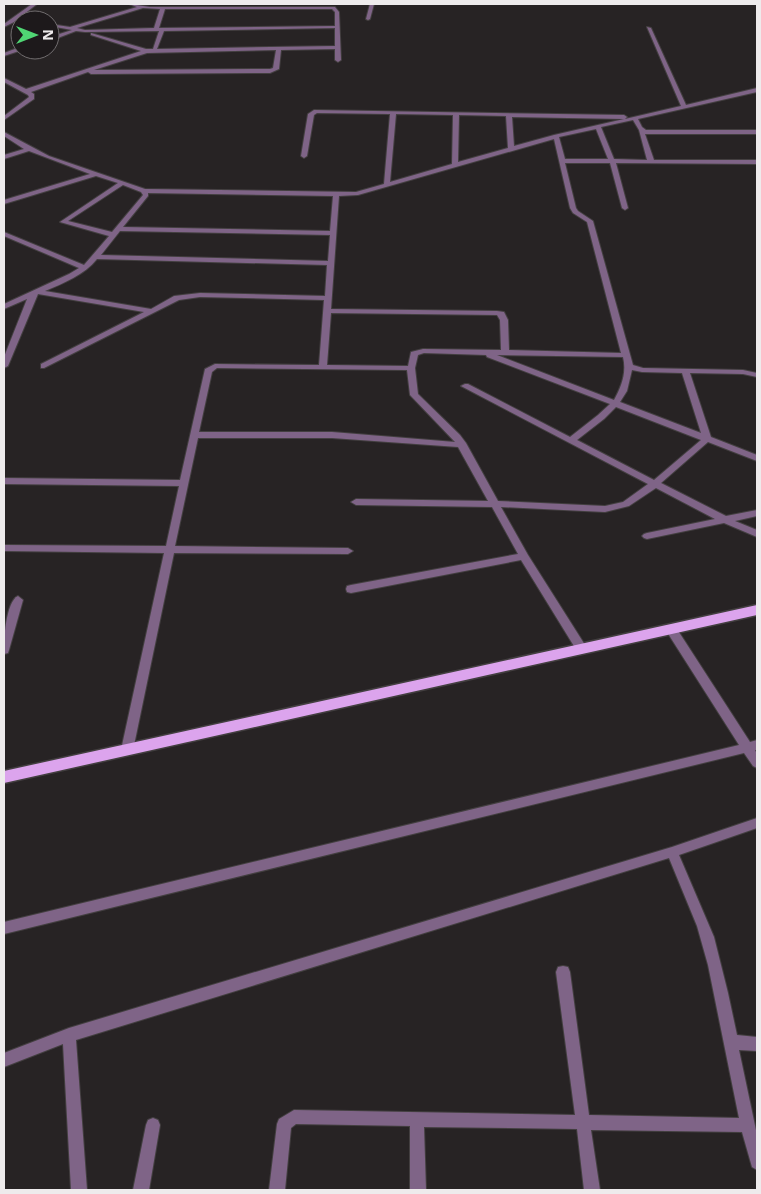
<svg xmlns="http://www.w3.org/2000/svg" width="761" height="1194" viewBox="0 0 761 1194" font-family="'Open Sans',sans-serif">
<rect width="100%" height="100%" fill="#272324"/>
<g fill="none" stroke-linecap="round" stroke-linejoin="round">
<!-- minor casing -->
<g stroke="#433f40" stroke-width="2">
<g id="minor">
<path d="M 129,4 L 150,7 L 335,7 L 339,12 L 341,60 L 338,62 L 335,60 L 335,49 L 281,50 L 279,69 L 270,73 L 91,74 L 88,72 L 31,92 L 34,94 L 34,99 L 4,120 L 4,116 L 29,97 L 28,95 L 4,82 L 4,78 L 26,89 L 141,51 L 91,35 L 91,33 L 146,49 L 153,49 L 159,31 L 85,32 L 76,31 L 50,41 L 50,37 L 72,30 L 50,26 L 50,24 L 70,27 L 137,7 ZM 143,8 L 160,9 L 154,28 L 85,30 L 77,28 ZM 165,9 L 332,9 L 335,12 L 335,26 L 159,28 ZM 335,28 L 335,46 L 157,49 L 164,31 ZM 276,50 L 273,68 L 270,69 L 94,70 L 147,53 Z"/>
<polygon points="370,4 374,4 370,19 368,20 366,19"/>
<polygon points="18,15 34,19 34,20 27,20 16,17"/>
<path d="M 647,27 L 651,28 L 686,105 L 757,88 L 757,92 L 638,119 L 642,127 L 646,130 L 757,130 L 757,134 L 645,134 L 654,160 L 757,160 L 757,164 L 616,163 L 628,208 L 625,210 L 622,208 L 610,163 L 565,163 L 576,208 L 578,211 L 593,221 L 633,365 L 643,368 L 743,370 L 757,373 L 757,377 L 743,374 L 690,373 L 711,437 L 757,455 L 757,461 L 708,442 L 661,483 L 726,516 L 757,510 L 757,516 L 735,521 L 757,530 L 757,537 L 724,523 L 647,539 L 644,538 L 642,536 L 644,534 L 647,533 L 715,519 L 656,488 L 629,506 L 605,512 L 501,507 L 528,555 L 585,645 L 586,648 L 585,651 L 577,651 L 521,560 L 351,593 L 347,592 L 346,589 L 347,586 L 351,585 L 518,554 L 492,507 L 356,505 L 351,502 L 356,499 L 488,501 L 458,447 L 332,438 L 198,438 L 175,546 L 348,548 L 353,551 L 348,554 L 174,553 L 133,750 L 131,753 L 127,755 L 123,753 L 121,750 L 164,553 L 4,551 L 4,545 L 166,546 L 179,486 L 4,484 L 4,478 L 180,480 L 205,369 L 215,364 L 319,365 L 324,300 L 200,297 L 179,300 L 44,368 L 41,368 L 41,364 L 144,312 L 38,294 L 8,366 L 4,368 L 4,357 L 27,299 L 4,309 L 4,304 L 69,274 L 79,268 L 4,236 L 4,232 L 84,265 L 109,236 L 60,222 L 118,183 L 96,176 L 4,204 L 4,200 L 90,174 L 29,151 L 4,159 L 4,155 L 24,149 L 4,136 L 4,132 L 49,156 L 145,189 L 356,192 L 384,184 L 390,114 L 317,113 L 314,115 L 307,156 L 304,158 L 301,156 L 308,114 L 314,110 L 624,115 L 627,117 L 625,119 L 681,106 ZM 396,114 L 453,115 L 452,164 L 390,182 ZM 459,115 L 506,116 L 508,148 L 458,162 ZM 512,117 L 624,119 L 554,135 L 514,146 ZM 633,120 L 639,130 L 647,160 L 614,159 L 601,127 ZM 596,129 L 608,159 L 565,159 L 559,137 ZM 554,139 L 570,208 L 573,213 L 587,222 L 621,353 L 509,350 L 508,320 L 504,312 L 497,311 L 331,309 L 339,196 L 358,195 ZM 123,185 L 141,192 L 143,195 L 112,232 L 68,221 ZM 148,193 L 333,196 L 330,231 L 123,227 L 148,196 ZM 120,231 L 330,235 L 328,261 L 101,255 ZM 97,259 L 327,265 L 325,296 L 200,293 L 174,296 L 151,309 L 45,291 C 64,283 84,275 97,259 ZM 331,313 L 497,315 L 500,320 L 501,350 L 423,349 L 411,352 L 408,366 L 327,365 ZM 424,353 L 486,355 L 487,357 L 610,404 L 598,415 L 570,437 L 468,384 L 465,384 L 461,386 L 648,484 L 623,502 L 605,506 L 498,501 L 466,443 L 460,435 L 418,394 L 415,368 L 418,355 ZM 497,355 L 623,357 C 627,373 621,387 614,400 ZM 217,368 L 407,370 L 410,395 L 455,442 L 332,432 L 199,432 L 212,372 ZM 632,370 L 642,372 L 682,373 L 701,433 L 620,402 L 627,391 ZM 616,407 L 701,440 L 654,480 L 577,440 L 604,419 Z"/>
<polygon points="20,47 20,50 22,50 4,56 4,53"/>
<path d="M 18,596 L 23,600 L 9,650 L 8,653 L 4,654 C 3,642 6,601 18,596 Z"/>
<polygon points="671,625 675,626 750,742 757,740 757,750 755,750 757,754 757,768 753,766 744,753 4,934 4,922 739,745 667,632 666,629 667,626"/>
<polygon points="757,818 757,828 679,855 714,937 728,993 737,1035 757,1037 757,1051 739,1050 757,1135 757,1170 752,1167 742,1132 591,1130 600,1190 584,1190 577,1129 424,1127 426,1190 410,1190 410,1126 296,1124 291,1128 285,1190 269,1190 277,1124 279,1119 294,1110 575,1115 556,972 558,967 563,966 568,967 570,972 589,1115 739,1118 708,965 697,926 669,858 76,1040 87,1190 71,1190 63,1044 4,1067 4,1053 69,1028 672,847"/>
<polygon points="153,1118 158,1120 160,1125 149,1190 133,1190 146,1125 148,1120"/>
</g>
</g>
<!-- tertiary casing -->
<g stroke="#433f40" stroke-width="2">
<polygon id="tertiary" points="32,4 37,4 14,22 4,27 4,24"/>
</g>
<!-- primary casing -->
<g stroke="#433f40" stroke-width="3">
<polygon id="primary" points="757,605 757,615 4,783 4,771"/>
</g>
<!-- minor -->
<use href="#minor" fill="#7f6487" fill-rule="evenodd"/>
<!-- tertiary -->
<use href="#tertiary" fill="#7f6487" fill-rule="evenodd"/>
<!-- primary -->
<use href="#primary" fill="#dca4ed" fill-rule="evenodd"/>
</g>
<!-- border -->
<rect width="761" height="1194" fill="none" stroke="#eeebec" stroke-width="10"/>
<!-- north arrow -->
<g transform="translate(35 35) rotate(90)"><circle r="24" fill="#1d191b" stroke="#716d6f"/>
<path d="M0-4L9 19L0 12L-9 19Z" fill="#50d674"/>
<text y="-8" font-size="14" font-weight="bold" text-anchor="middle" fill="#eeebec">N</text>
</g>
</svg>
